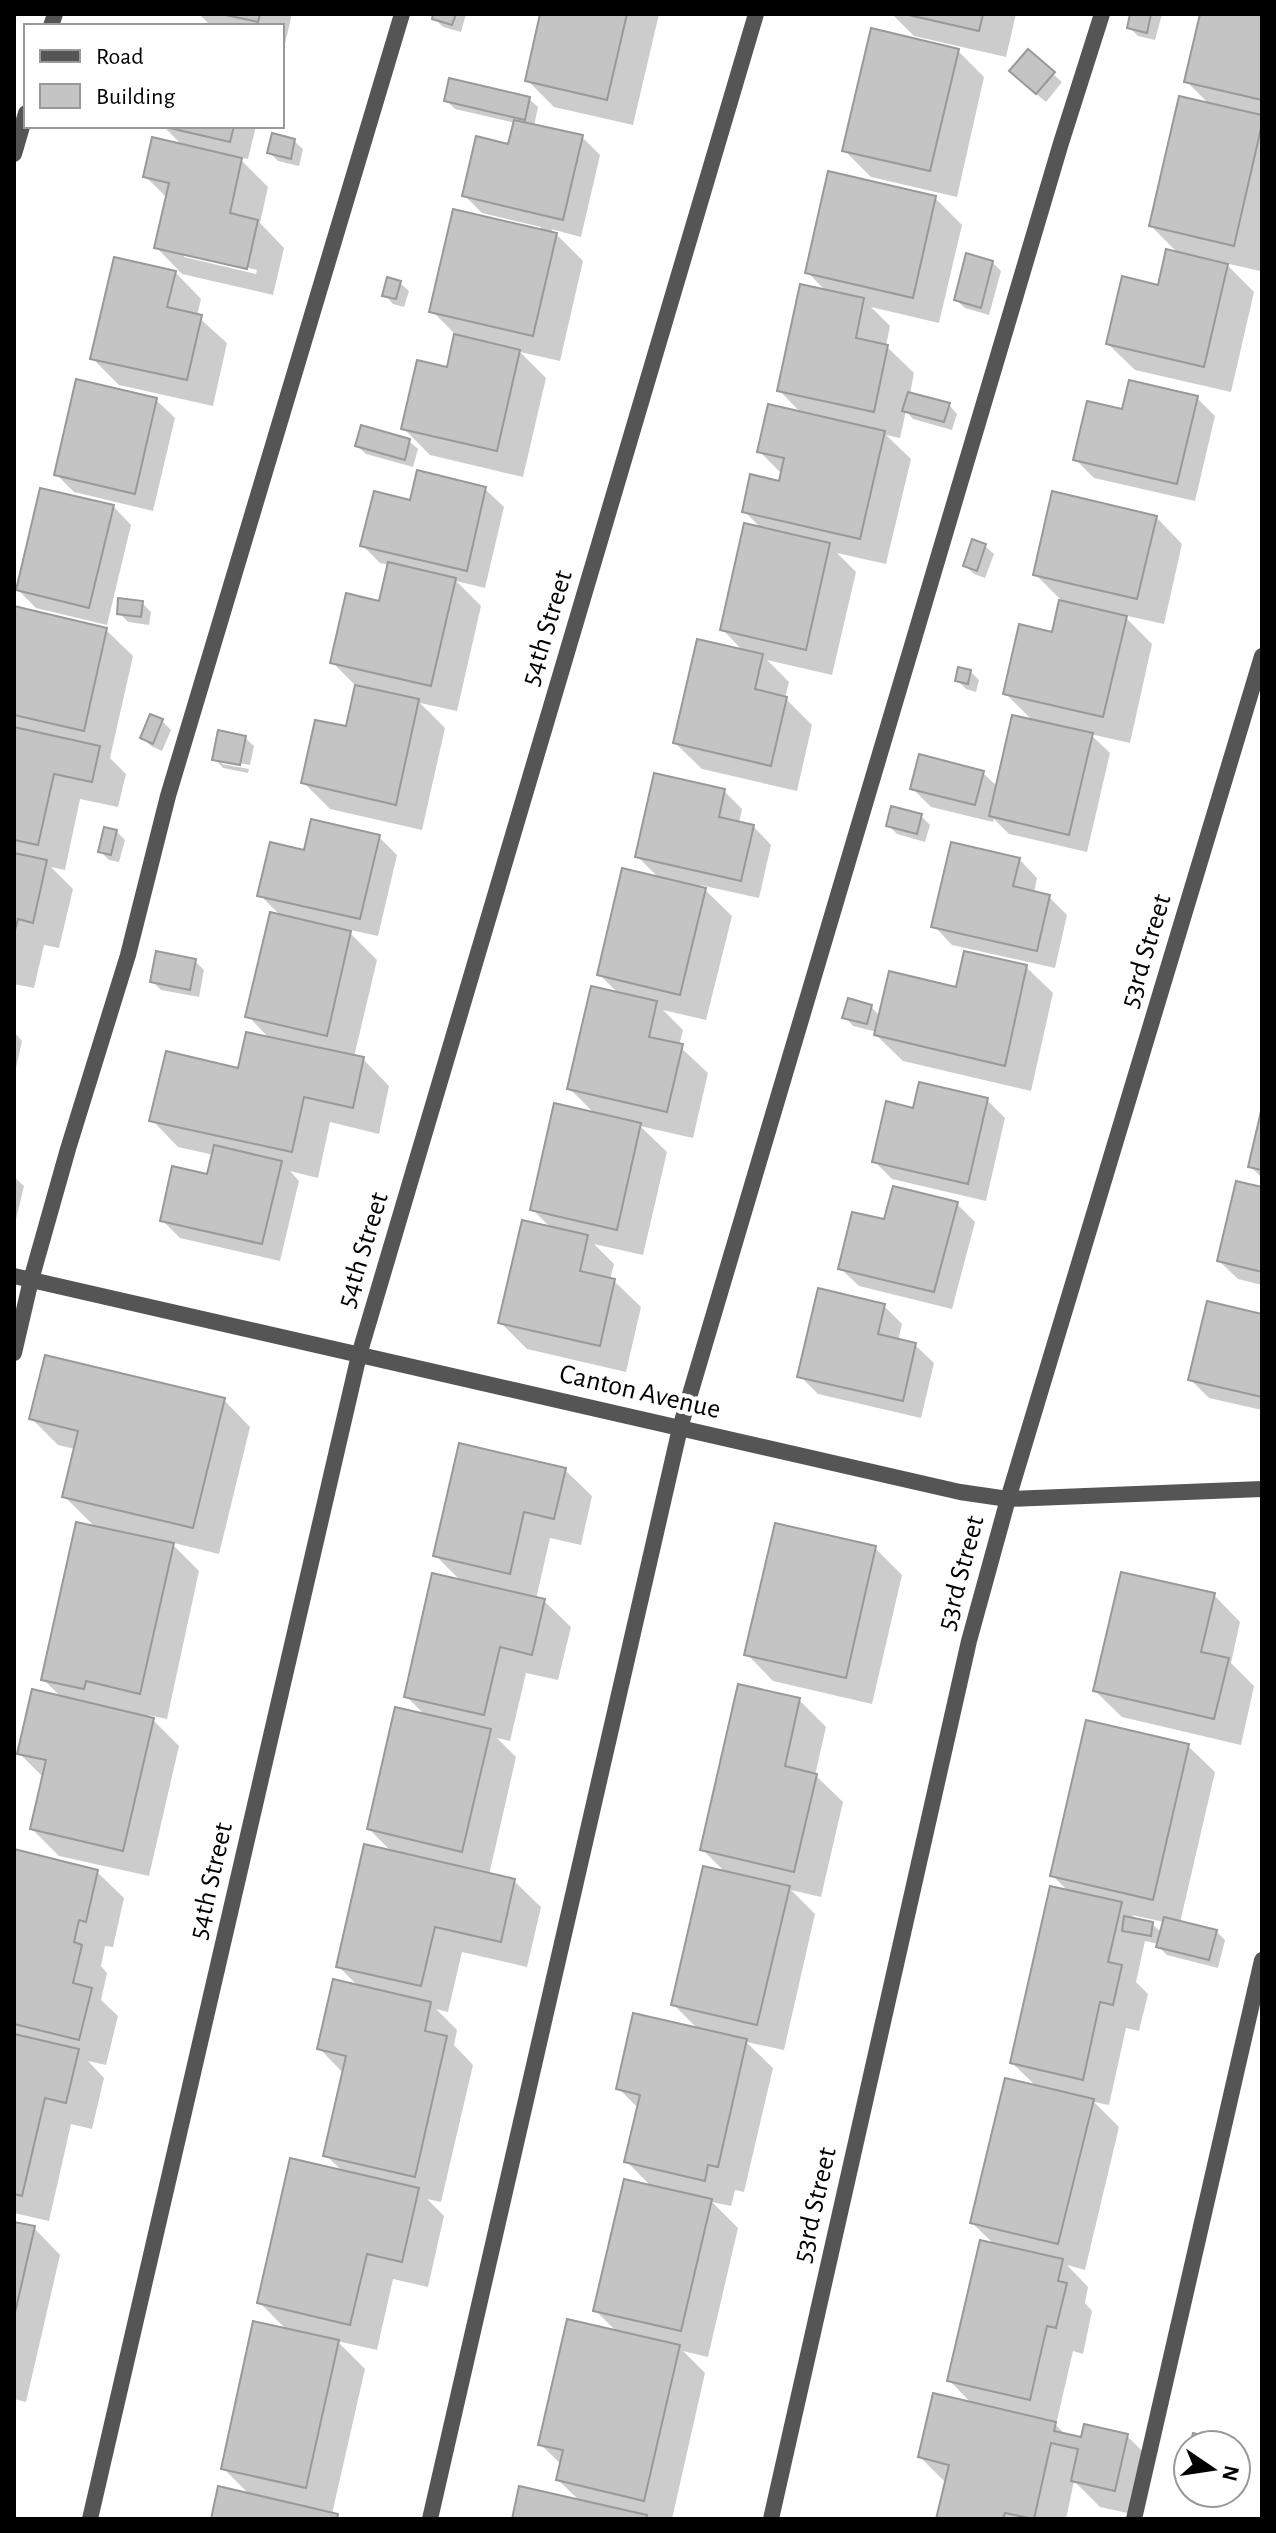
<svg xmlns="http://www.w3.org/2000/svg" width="1276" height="2533" viewBox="0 0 1276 2533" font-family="'Alegreya Sans',sans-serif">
<rect width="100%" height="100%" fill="#fff"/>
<!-- shadow -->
<g fill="#0003" fill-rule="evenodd">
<polygon points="199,14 292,14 284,48 282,47 282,26 211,26"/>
<polygon points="435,14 466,14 461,32 443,27 434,18"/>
<polygon points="542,14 659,14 633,125 554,107 527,80"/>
<polygon points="892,14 1016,14 1006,57 914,36"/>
<polygon points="1132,14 1162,14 1155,40 1138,36 1129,27"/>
<polygon points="1202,14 1262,14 1262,264 1260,271 1225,263 1254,292 1231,392 1135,370 1108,344 1159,287 1180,255 1151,226 1210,105 1186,81"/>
<polygon points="958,51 984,77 957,197 871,177 844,150"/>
<polygon points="1053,74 1062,82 1046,102 1020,80"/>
<polygon points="529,99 538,107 534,126 582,137 600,155 581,237 551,229 583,261 560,361 520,352 546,378 523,477 430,455 403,428 448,369 456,335 432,311 540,231 541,227 482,213 464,195 510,146 515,123 455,109 446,100"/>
<path d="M 163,126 L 256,126 L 248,159 L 238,157 L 268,187 L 260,223 L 284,248 L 273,295 L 182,274 L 156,247 L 167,198 L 145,176 L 184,147 ZM 184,253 L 257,270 L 256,274 L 184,257 Z"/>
<polygon points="294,141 303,149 299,166 278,161 269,152"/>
<polygon points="935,198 962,225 939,323 871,307 890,326 886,346 914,373 910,394 949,405 957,414 952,430 913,419 906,411 900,438 886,435 911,459 886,564 837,553 856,572 832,675 767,660 789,682 785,698 812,725 797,791 702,769 675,743 744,652 722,629 763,530 744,511 780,483 782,474 759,451 802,414 779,390 827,292 807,272"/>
<polygon points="992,262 1001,271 989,315 965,308 956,300"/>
<polygon points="175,272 201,299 197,316 227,343 213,406 119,385 92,358"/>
<polygon points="400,283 409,291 404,307 393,304 385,295"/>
<polygon points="1197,398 1215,416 1195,501 1094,478 1076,460 1124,411"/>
<polygon points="156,400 175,418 153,511 74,492 56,474"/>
<polygon points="409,441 418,449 413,467 366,454 357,446"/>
<polygon points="485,489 504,507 485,588 456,581 481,606 457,711 420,703 445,728 422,830 330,809 303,782 347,728 357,687 332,662 381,603 389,565 380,563 362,545 412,502"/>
<polygon points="113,506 131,525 107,625 36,608 18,590"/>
<polygon points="1156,517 1182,544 1164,624 1123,615 1152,644 1130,743 1090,734 1110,753 1087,852 1009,834 994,819 993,822 931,807 913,789 983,773 998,787 1034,722 1006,694 1053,634 1061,600 1035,574"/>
<polygon points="985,546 994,554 985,578 974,574 965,565"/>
<polygon points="142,603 151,612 149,625 128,622 119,613"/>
<polygon points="14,608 106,630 133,656 110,758 126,774 118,807 80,799 65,870 51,867 73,889 59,948 44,945 34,988 14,984"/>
<polygon points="970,671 979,680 976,692 966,689 957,680"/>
<polygon points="151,716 162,721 171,730 162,751 151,746 143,738"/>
<polygon points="245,738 254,746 250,765 222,760 222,764 249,769 248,773 223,768 215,759"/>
<polygon points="724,791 742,809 739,823 753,826 771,845 759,898 700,885 732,916 706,1020 663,1010 683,1030 679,1046 708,1073 693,1138 640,1126 667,1152 643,1255 594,1244 614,1264 610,1280 614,1281 641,1307 626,1372 527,1349 500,1322 552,1229 532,1209 596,1115 570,1089 619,994 599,974 660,879 637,856"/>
<polygon points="921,816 930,825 925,842 897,834 888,825"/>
<polygon points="116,831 125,840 119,862 109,860 100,851"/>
<polygon points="379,837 397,855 378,936 346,929 377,960 354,1057 363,1059 389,1086 379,1134 330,1122 318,1178 290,1171 299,1181 280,1261 180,1238 162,1220 209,1176 214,1155 178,1147 152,1120 240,1070 270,1039 248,1016 281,916 260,895 305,852"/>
<polygon points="1019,859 1037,878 1034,893 1049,897 1067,915 1055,968 952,945 934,926"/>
<polygon points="195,961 204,970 199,997 161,990 152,981"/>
<polygon points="1026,967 1053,993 1031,1091 903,1061 876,1035 877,1032 853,1026 845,1017 871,1007 880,1016"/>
<polygon points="14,1032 22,1041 14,1077"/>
<polygon points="987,1100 1005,1118 986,1201 892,1179 874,1161 915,1110"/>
<polygon points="1262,1116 1262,1178 1250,1166"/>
<polygon points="14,1177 24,1186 14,1228"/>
<polygon points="1262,1189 1262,1285 1238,1279 1219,1261"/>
<polygon points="957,1204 975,1222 952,1309 859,1286 840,1268 886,1222"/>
<polygon points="884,1306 902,1324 898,1341 915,1345 934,1363 921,1418 818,1394 800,1376"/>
<polygon points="1262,1316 1262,1410 1209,1398 1191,1380"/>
<polygon points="224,1400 250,1427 219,1554 170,1542 199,1571 167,1719 148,1715 179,1746 149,1876 59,1856 32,1829 44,1778 19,1753 62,1698 43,1679 96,1528 64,1496 75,1449 58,1445 31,1418"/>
<polygon points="565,1470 592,1496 581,1545 550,1538 536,1599 544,1601 571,1627 558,1680 526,1673 510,1741 497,1738 516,1757 489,1875 514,1881 541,1907 527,1967 462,1952 448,2012 436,2009 457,2030 454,2045 473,2065 441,2202 427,2199 444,2216 428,2287 393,2279 377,2350 337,2341 365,2369 332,2514 341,2519 213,2519 250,2495 223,2468 288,2331 259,2302 343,2172 326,2155 344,2074 319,2048 360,1988 338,1966 393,1853 369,1829 426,1716 406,1696 462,1582 435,1555"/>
<polygon points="875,1548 902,1575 872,1704 773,1681 747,1654"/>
<polygon points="1214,1595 1240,1622 1231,1663 1254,1686 1241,1745 1122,1717 1095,1691"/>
<polygon points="799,1700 826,1727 815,1775 843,1802 821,1897 791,1890 815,1914 784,2050 746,2042 773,2068 744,2192 735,2190 731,2206 712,2202 738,2228 708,2357 683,2351 705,2373 672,2519 514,2519 581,2502 558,2480 562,2465 540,2444 618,2333 595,2310 652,2187 627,2162 639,2109 618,2088 699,2030 673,2004 726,1873 702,1849"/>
<path d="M 1188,1746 L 1215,1772 L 1180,1923 L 1216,1931 L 1225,1940 L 1218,1968 L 1167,1955 L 1158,1946 L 1159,1944 L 1145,1941 L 1136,1982 L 1148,1994 L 1139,2031 L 1126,2028 L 1109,2105 L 1094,2102 L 1119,2127 L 1085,2270 L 1067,2265 L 1088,2287 L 1085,2303 L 1092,2311 L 1083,2354 L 1073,2351 L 1056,2425 L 1067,2436 L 1083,2439 L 1127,2436 L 1154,2463 L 1141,2516 L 1100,2507 L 1074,2481 L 1066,2519 L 938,2519 L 946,2483 L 920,2457 L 973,2405 L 950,2381 L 995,2245 L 972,2223 L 1037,2087 L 1012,2063 L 1069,1892 L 1053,1876 ZM 1132,1915 L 1164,1922 L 1162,1933 L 1152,1924 L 1138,1921 Z"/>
<polygon points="14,1852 97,1872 124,1898 113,1947 105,1946 101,1966 107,1973 101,2000 118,2016 106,2065 88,2061 104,2078 92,2129 71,2124 49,2221 14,2213"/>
<polygon points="14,2224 34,2228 60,2255 26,2402 14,2399"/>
</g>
<!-- building -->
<g fill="#c4c4c4" stroke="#999" stroke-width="2">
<polygon points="221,14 260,14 258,22"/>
<polygon points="433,14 456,14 452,25 432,19"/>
<polygon points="540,14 627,14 607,100 525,81"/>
<polygon points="904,14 983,14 979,31"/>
<polygon points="1130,14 1151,14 1147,33 1127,28"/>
<polygon points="1200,14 1262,14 1262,100 1184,82"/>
<polygon points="871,28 959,49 930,171 842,151"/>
<polygon points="1028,49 1055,72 1036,94 1009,71"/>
<polygon points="449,78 530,97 525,120 444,101"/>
<polygon points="1179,96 1262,115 1262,124 1234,246 1149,226"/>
<polygon points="514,120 583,135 563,220 462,196 476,136 508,144"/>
<polygon points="161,126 234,126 230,142"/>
<polygon points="272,133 295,139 291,159 267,153"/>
<polygon points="152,137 242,158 230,213 258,220 247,269 154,248 169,183 143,177"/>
<polygon points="828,171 936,196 913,298 805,273"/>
<polygon points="453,209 557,233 533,336 429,312"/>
<polygon points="1166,249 1228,264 1204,367 1106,344 1122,276 1158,285"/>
<polygon points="966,253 993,261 981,308 954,300"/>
<polygon points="114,257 176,271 167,307 202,315 187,380 90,359"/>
<polygon points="387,277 401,281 396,299 382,296"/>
<polygon points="800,284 864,298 856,338 888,345 874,412 777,391"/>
<polygon points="454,334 520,350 497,451 401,429 417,360 447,367"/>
<polygon points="76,379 157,398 135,494 54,475"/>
<polygon points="1129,380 1198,396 1177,484 1073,460 1087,401 1122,409"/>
<polygon points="908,392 950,403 944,422 902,411"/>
<polygon points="768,404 885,431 860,539 742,512 750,474 779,481 784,458 757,452"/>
<polygon points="361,425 410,439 405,460 355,446"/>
<polygon points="417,470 486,487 467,571 360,546 374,491 410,500"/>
<polygon points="40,488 114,505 89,608 16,590"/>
<polygon points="1052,491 1157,516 1137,599 1033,575"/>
<polygon points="744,523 830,543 806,650 720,630"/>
<polygon points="972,539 986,544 977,571 963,566"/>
<polygon points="388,562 456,578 431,686 330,663 346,593 379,601"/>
<polygon points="118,598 143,601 141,617 117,614"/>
<polygon points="1059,600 1127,616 1103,717 1003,694 1019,624 1052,632"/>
<polygon points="14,606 107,628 84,731 14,715"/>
<polygon points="697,639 763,654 755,689 787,697 771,766 673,743"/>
<polygon points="958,667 971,670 968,684 955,681"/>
<polygon points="355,685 419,699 396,805 301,783 315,720 346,726"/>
<polygon points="150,714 163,719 153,744 140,738"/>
<polygon points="1012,715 1093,733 1069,835 989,816"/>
<polygon points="14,727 100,746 92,782 54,774 38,845 14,840"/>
<polygon points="218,730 246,736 240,765 212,760"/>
<polygon points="919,754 984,771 975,805 910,789"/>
<polygon points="654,773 725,789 719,817 754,825 741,881 635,857"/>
<polygon points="891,806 922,814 917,834 886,826"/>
<polygon points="311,819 380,835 360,919 257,896 270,842 304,850"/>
<polygon points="104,827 117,830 111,855 98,852"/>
<polygon points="951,842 1020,858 1013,886 1050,895 1037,951 931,927"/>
<polygon points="14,853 47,860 33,923 18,919 14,934"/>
<polygon points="622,868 706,888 680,995 597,975"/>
<polygon points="270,912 351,931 327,1036 245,1017"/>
<polygon points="156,951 196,959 190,990 150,982"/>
<polygon points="964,951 1027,965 1005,1066 874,1035 889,971 956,987"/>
<polygon points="591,986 657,1001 649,1037 683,1044 667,1112 567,1089"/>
<polygon points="848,998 872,1005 867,1024 842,1018"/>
<polygon points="246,1032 364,1057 353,1108 304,1097 292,1152 149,1121 166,1051 238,1068"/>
<polygon points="919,1082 988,1098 968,1184 872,1162 886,1101 913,1108"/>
<polygon points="554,1103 641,1123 617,1230 530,1210"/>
<polygon points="1262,1107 1262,1170 1248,1167"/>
<polygon points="214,1145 282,1161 262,1244 160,1221 172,1166 207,1174"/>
<polygon points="1236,1181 1262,1187 1262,1272 1217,1261"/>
<polygon points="893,1186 958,1202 934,1292 838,1269 852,1212 884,1219"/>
<polygon points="522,1220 588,1235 580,1271 615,1279 600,1346 498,1323"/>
<polygon points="818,1288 885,1304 878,1334 916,1343 903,1401 797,1377"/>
<polygon points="1207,1301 1262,1314 1262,1397 1188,1380"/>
<polygon points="45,1355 225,1398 193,1528 62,1497 78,1431 29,1419"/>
<polygon points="459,1443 566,1468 554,1519 524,1512 510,1574 433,1556"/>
<polygon points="76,1522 174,1543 140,1694 86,1681 84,1689 41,1680"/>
<polygon points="775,1523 876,1546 846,1678 744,1655"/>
<polygon points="1121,1572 1215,1593 1201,1652 1229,1658 1214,1719 1093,1691"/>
<polygon points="432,1573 545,1599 532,1655 500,1647 484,1715 404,1697"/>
<polygon points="738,1684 800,1698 785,1766 817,1774 794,1872 700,1850"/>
<polygon points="32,1689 154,1718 123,1851 30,1829 46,1760 17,1754"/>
<polygon points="395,1707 491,1729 462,1852 367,1829"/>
<polygon points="1086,1720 1189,1744 1153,1900 1050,1876"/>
<polygon points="364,1844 515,1879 501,1942 435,1927 421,1986 336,1967"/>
<polygon points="14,1849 98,1870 86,1922 79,1920 74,1942 82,1945 73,1983 92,1988 79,2040 14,2024"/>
<polygon points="703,1866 790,1886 757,2025 671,2005"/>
<polygon points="1050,1886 1122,1902 1108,1962 1122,1965 1113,2005 1100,2002 1083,2080 1010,2063"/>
<polygon points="1124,1916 1153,1922 1151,1936 1122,1931"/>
<polygon points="1164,1917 1217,1930 1209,1960 1156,1947"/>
<polygon points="333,1979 431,2002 425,2031 447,2036 415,2177 323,2156 346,2056 317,2049"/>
<polygon points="633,2013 747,2039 718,2167 708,2165 705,2181 624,2162 640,2095 616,2089"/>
<polygon points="14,2034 79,2049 66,2103 45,2098 22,2196 14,2194"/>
<polygon points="1005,2078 1094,2099 1058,2244 970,2223"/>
<polygon points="290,2158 419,2188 402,2262 367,2254 350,2325 257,2303"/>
<polygon points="624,2179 712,2199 681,2331 593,2311"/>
<polygon points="14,2222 35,2226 14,2317"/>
<polygon points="980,2240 1063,2259 1058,2281 1067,2283 1056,2328 1047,2326 1030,2400 947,2381"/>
<polygon points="567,2319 680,2345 644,2501 556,2480 563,2450 538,2445"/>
<polygon points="253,2321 339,2340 306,2488 221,2469"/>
<polygon points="933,2393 1056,2422 1054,2431 1081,2437 1084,2424 1128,2434 1115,2491 1071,2481 1078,2449 1051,2443 1034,2519 1005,2513 1003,2519 936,2519 949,2465 918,2457"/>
<polygon points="1193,2433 1205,2436 1203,2445 1190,2445"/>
<polygon points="218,2486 338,2514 337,2519 211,2519"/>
<polygon points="519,2486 647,2515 646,2519 512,2519"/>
</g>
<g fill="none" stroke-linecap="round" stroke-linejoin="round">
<!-- service -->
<g stroke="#555" stroke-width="16">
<polyline points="14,1353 31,1280 68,1149 128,955 168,796 402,14"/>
<polyline points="430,2519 680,1428 1061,143 1102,14"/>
<polyline points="1134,2519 1262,1960"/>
</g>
<!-- minor -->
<g stroke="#555" stroke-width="16">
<polyline points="51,26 55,14"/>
<polyline points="14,154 26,113"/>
<polyline points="14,1276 960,1492 1008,1499 1262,1489"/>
<polyline points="90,2519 359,1355 756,14"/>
<polyline points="771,2519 969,1641 1008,1499 1262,656"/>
</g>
</g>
<g text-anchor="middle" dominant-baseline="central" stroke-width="8" stroke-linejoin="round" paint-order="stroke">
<!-- street labels -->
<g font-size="28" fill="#000" stroke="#fff">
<text transform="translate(547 628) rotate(-73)">54th Street</text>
<text transform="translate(1146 951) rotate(-73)">53rd Street</text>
<text transform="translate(363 1250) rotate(-73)">54th Street</text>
<text transform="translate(640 1392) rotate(13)">Canton Avenue</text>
<text transform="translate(961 1573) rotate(-75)">53rd Street</text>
<text transform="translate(211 1881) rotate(-77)">54th Street</text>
<text transform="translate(815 2205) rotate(-77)">53rd Street</text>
</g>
</g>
<!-- border -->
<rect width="1276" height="2533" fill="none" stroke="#000000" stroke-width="32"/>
<!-- legend -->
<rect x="24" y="24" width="260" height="104" fill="#ffffff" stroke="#999999" stroke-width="2"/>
<rect x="40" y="50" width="40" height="12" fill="#555555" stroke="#999999" stroke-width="2"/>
<text x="96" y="64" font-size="24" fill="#000000">Road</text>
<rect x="40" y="84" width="40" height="24" fill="#c4c4c4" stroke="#999999" stroke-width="2"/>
<text x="96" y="104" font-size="24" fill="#000000">Building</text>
<!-- north arrow -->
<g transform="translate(1212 2469) rotate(103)"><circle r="38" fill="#ffffff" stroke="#999999" stroke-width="2"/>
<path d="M0-6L14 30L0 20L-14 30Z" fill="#000000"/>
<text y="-12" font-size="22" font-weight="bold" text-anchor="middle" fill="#000000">N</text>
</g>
</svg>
